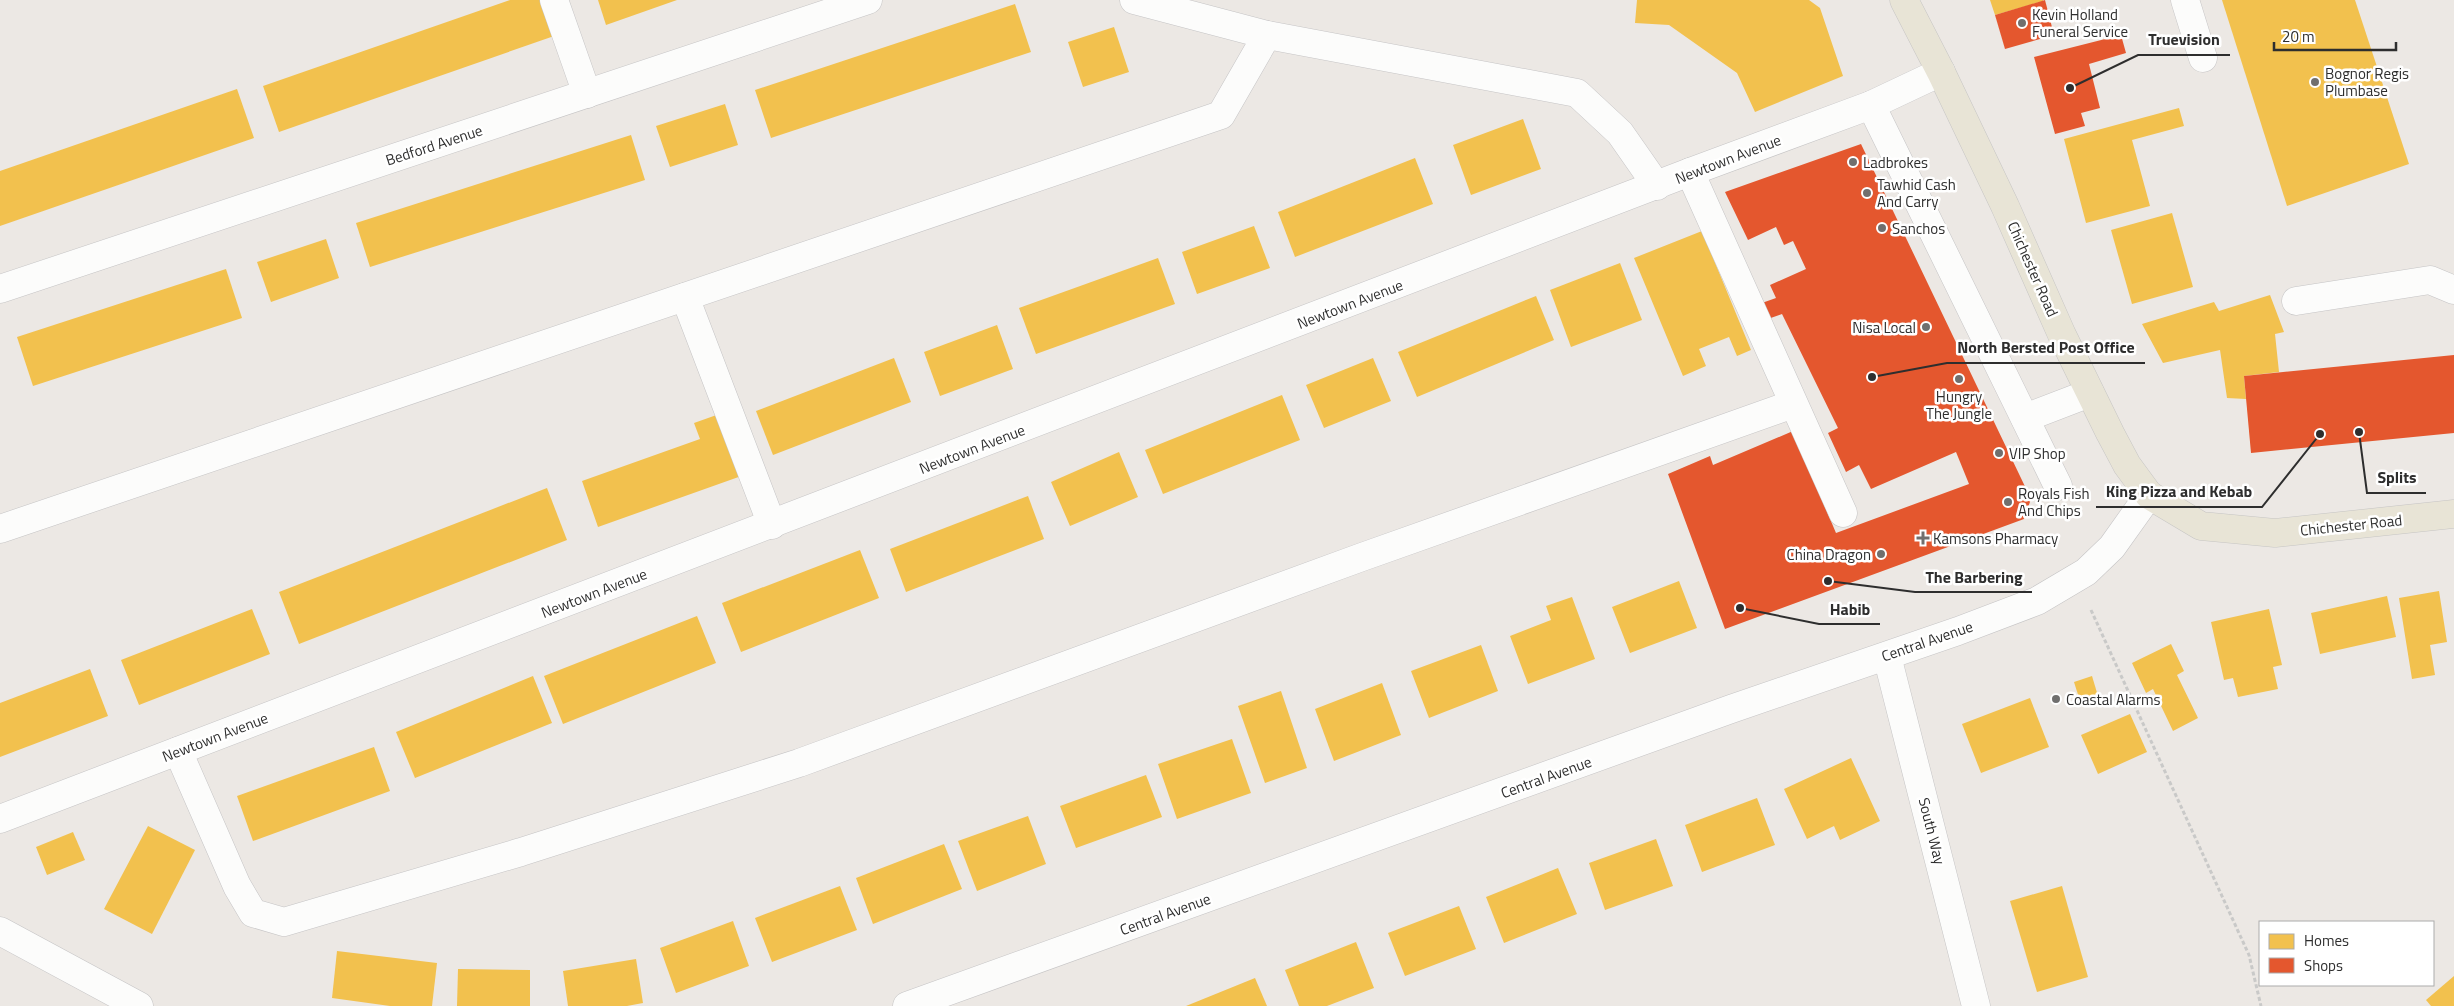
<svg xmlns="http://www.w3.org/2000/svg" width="2454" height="1006" viewBox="0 0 2454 1006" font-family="'Titillium Web',sans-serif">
<rect width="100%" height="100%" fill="#ece8e4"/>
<!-- homes -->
<g fill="#f2c14e">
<polygon points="510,0 545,0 557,35 279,132 263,86"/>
<polygon points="598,0 677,0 606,25"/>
<polygon points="1637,0 1809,0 1820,8 1843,76 1755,112 1737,73 1669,25 1635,23"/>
<polygon points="1990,0 2043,0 2043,1 1995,15"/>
<polygon points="2222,0 2355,0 2409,164 2287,206"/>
<polygon points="1015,4 1031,52 771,138 755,90"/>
<polygon points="1114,27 1129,72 1083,87 1068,42"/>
<polygon points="237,89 254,138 0,226 0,171"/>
<polygon points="725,104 738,145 670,167 656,126"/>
<polygon points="2179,108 2184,126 2132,140 2150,206 2086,223 2064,139"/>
<polygon points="1523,119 1541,169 1471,195 1453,145"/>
<polygon points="631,135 645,180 370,267 356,223"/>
<polygon points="1415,158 1433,204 1295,257 1278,212"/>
<polygon points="2172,213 2193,287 2132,304 2111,230"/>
<polygon points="1254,226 1270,268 1197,294 1182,252"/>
<polygon points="1702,231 1751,350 1737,356 1729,337 1699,349 1706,366 1683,376 1634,258"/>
<polygon points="326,239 339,278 271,302 257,262"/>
<polygon points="1158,258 1175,304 1036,354 1019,308"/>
<polygon points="1620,263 1642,320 1571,347 1550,290"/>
<polygon points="226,269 242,318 33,386 17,337"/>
<polygon points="2270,295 2284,332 2275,334 2279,372 2244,376 2246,399 2227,398 2220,350 2163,363 2142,324 2214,302 2219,311"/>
<polygon points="1536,296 1554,340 1417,397 1398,352"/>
<polygon points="997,325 1013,369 940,396 924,352"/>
<polygon points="894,358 911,402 773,455 756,411"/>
<polygon points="1373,358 1391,401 1324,428 1306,385"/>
<polygon points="1282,395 1300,440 1163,494 1145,450"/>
<polygon points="725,412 747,474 598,527 582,481 700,439 694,423"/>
<polygon points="1119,452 1138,497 1070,526 1051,482"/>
<polygon points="547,488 567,540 299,644 279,592"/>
<polygon points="1028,496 1044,539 906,592 890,549"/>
<polygon points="860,550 879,598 741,652 722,603"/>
<polygon points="1679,581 1697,628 1630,653 1612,607"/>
<polygon points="2439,591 2447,642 2430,645 2435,675 2412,679 2399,598"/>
<polygon points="2387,596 2396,637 2320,654 2311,613"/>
<polygon points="1572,597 1595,659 1528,684 1510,636 1551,620 1546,606"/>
<polygon points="252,609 270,654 139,705 121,660"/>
<polygon points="2269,609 2282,665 2273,667 2278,689 2238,697 2233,678 2224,680 2211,622"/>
<polygon points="697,616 716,663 563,724 544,676"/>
<polygon points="2171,644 2184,671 2177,675 2198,718 2173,731 2153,689 2146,693 2132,663"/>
<polygon points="1481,645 1498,691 1429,718 1411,671"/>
<polygon points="90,669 108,716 0,757 0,703"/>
<polygon points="533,676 552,723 415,778 396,732"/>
<polygon points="2092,676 2098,696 2080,701 2074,682"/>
<polygon points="1382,683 1401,735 1334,761 1315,709"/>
<polygon points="1281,691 1307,768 1265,783 1238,706"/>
<polygon points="2030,698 2049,747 1981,773 1962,724"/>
<polygon points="2130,714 2147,752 2098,774 2081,735"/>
<polygon points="1232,739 1251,793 1177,819 1158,764"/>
<polygon points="374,747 390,791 253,841 237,796"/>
<polygon points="1851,758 1880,821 1840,840 1834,826 1807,839 1784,789"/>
<polygon points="1146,775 1162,817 1076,848 1060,806"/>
<polygon points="1757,798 1775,845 1702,872 1685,825"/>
<polygon points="1028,816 1046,864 977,891 958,841"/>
<polygon points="148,826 195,850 152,934 104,909"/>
<polygon points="73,832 85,860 47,875 36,847"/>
<polygon points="1656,839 1673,886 1605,910 1589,863"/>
<polygon points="944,844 962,889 873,924 856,878"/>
<polygon points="1558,868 1577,914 1504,943 1486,897"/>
<polygon points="840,886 857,930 772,962 755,918"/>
<polygon points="2062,886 2088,977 2037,992 2010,901"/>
<polygon points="1459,906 1476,949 1405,976 1388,933"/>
<polygon points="733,921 749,966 676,993 660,948"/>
<polygon points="1356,942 1374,988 1327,1006 1299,1006 1285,970"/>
<polygon points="337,951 437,963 432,1006 390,1006 332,998"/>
<polygon points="636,959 643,1003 627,1006 568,1006 563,971"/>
<polygon points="458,969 530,970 530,1006 457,1006"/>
<polygon points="2454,976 2454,1006 2431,1006 2426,1000"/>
<polygon points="1255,978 1267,1006 1186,1006"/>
</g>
<!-- shops -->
<g fill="#e4572e">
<polygon points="2045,0 2054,35 2005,49 1995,15"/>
<polygon points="2121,35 2126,53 2089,64 2100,108 2081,113 2085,126 2055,134 2034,57"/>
<polygon points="1861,144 2031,499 2024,519 1725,629 1668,474 1710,456 1713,465 1793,431 1836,533 1969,484 1956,452 1871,489 1859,465 1846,472 1828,433 1838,428 1782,314 1765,320 1759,304 1776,298 1770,285 1806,269 1793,241 1784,245 1776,227 1748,240 1725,192"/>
<polygon points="2454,355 2454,433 2251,453 2244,376"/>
</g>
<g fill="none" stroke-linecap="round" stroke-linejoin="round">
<!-- minor casing -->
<g stroke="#c5c4c5" stroke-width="29">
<g id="minor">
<polyline points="554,0 587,94"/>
<polyline points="1134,0 1267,35 1577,93 1620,133 1657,186"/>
<polyline points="2185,0 2203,58"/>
<polyline points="1871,105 2058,486"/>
<polyline points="1690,172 1843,513"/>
<polyline points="0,289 868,0"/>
<polyline points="685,297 772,525"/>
<polyline points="2296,301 2430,280 2454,290"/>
<polyline points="2025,418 2090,393"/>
<polyline points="0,529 1221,115 1267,35"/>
<polyline points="1887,656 1976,1006"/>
<polyline points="178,751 237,886 253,913 284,922 521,852 799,763 1362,557 1793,404"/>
<polyline points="0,819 1690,172 1871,105 1941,72"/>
<polyline points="0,931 139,1006"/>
<polyline points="907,1006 1731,709 1958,631 2037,601 2086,572 2112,547 2149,495"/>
</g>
</g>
<!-- major casing -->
<g stroke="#c6c5c4" stroke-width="29">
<polyline id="major" points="1904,0 1941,72 2005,206 2062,335 2110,433 2127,465 2149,495 2201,526 2275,533 2454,514"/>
</g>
<!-- path -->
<polyline stroke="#c9c9c8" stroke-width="3" stroke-dasharray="4 2.5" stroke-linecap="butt" points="2091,610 2249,955 2261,1006"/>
<!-- minor -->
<use href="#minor" stroke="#fcfcfb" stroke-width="28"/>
<!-- major -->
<use href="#major" stroke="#e8e4d6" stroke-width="28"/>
</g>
<!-- markers -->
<g fill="#706f6e" stroke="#fff" stroke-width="2">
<circle cx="2022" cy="23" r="5"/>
<circle cx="2315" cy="82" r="5"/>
<circle cx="1853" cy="162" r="5"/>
<circle cx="1867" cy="193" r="5"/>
<circle cx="1882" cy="228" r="5"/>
<circle cx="1926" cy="327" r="5"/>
<circle cx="1959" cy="379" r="5"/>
<circle cx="1999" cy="453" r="5"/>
<circle cx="2008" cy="502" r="5"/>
<path d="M1920.5 530.5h5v5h5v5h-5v5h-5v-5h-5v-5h5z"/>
<circle cx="1881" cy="554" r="5"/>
<circle cx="2056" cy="699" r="5"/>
</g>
<g text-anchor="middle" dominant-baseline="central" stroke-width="5" stroke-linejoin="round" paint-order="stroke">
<!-- poi labels -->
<g font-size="15" fill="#2e2e2e" stroke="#fff" text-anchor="start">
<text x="2032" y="14">Kevin Holland<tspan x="2032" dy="17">Funeral Service</tspan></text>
<text x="2325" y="73">Bognor Regis<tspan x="2325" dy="17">Plumbase</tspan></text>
<text x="1863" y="162">Ladbrokes</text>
<text x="1877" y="184">Tawhid Cash<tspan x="1877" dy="17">And Carry</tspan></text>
<text x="1892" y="228">Sanchos</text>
<text x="1916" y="327" text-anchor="end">Nisa Local</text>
<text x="1959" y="396" text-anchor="middle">Hungry<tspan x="1959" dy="17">The Jungle</tspan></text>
<text x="2009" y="453">VIP Shop</text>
<text x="2018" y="493">Royals Fish<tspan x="2018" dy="17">And Chips</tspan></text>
<text x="1933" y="538">Kamsons Pharmacy</text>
<text x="1871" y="554" text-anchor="end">China Dragon</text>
<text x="2066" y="699">Coastal Alarms</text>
</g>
<!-- street labels -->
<g font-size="15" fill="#2e2e2e" stroke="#fff">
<text transform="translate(434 145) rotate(-18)">Bedford Avenue</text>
<text transform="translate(1728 159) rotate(-21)">Newtown Avenue</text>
<text transform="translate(2033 269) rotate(66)">Chichester Road</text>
<text transform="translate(1350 304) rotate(-21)">Newtown Avenue</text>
<text transform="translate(972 449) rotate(-21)">Newtown Avenue</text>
<text transform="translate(2351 525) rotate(-6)">Chichester Road</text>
<text transform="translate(594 593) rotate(-21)">Newtown Avenue</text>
<text transform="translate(1927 641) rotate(-19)">Central Avenue</text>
<text transform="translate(215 737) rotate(-21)">Newtown Avenue</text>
<text transform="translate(1546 777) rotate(-20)">Central Avenue</text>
<text transform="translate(1932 831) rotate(76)">South Way</text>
<text transform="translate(1165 914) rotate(-20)">Central Avenue</text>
</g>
</g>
<!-- callouts -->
<path fill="none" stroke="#2e2e2e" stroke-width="2" d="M2070 88L2138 55H2230M1872 377L1947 363H2145M2359 432L2367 493H2426M2320 434L2262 507H2096M1828 581L1915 592H2032M1740 608L1819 624H1880"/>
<g fill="#2e2e2e" stroke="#fff" stroke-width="2">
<circle cx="2070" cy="88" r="5"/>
<circle cx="1872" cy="377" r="5"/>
<circle cx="2359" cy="432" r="5"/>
<circle cx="2320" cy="434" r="5"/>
<circle cx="1828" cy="581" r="5"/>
<circle cx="1740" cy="608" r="5"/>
</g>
<g font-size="16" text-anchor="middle" font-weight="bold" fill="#2e2e2e" stroke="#fff" stroke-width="5" stroke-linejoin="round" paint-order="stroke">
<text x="2184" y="45">Truevision</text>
<text x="2046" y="353">North Bersted Post Office</text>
<text x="2397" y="483">Splits</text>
<text x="2179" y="497">King Pizza and Kebab</text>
<text x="1974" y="583">The Barbering</text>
<text x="1850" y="615">Habib</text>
</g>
<!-- legend -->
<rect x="2259" y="921" width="175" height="65" fill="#ffffff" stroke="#ababab"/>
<rect x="2269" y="934" width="25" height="15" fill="#f2c14e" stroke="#ababab"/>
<text x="2304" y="946" font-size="15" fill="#2e2e2e">Homes</text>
<rect x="2269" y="958" width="25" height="15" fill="#e4572e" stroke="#ababab"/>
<text x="2304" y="971" font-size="15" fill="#2e2e2e">Shops</text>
<!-- scale -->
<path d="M2274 42v8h122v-8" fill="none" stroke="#2e2e2e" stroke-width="2.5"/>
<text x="2282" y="42" font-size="15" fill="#2e2e2e" stroke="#ffffff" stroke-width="4" paint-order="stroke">20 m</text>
</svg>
